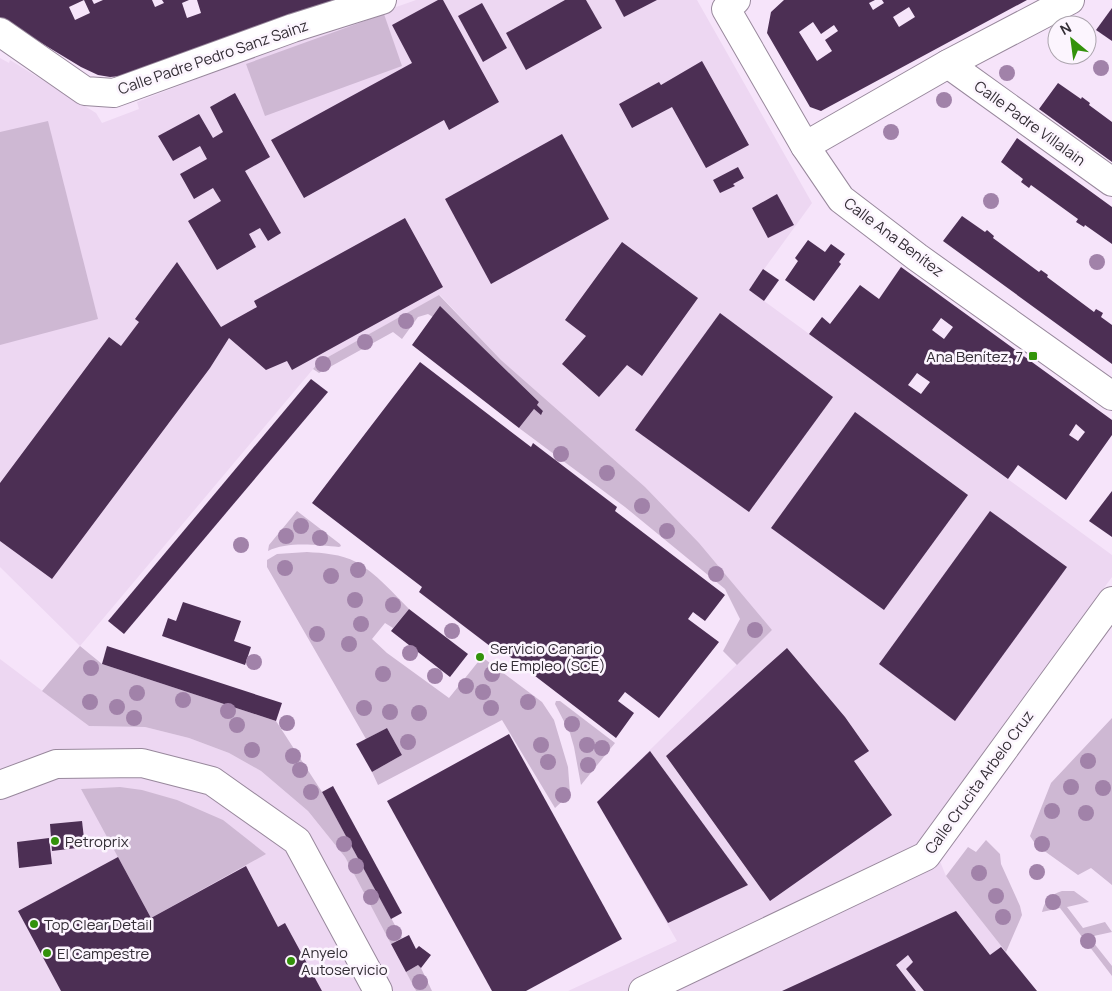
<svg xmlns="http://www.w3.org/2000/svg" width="1112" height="991" viewBox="0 0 1112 991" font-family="Manrope,sans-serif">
<rect width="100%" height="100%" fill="#f6e4fa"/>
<!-- built -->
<g fill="#edd7f2">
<polygon points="416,0 697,0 812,203 749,290 1112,555 1112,577 927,830 946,876 1037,991 568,991 677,941 597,802 772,630 501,360 440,295 319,362 80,646 0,567 0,58 9,63 10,60 96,113 102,123 139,109 137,102 230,66"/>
<polygon points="0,659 89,726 145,727 189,738 229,753 261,771 308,811 345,857 416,991 0,991"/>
</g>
<!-- green -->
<g fill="#ceb8d3">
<polygon points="384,14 402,66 265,116 246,64"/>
<polygon points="48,121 98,319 0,345 0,132"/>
<polygon points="439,295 501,360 645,487 699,543 772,630 737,665 723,651 740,619 725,589 625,507 519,428 534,409 542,414 543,411 537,405 539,402 440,307 433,317 428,314 418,317 402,339 393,332 319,373 313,369 319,362"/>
<path d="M 297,511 L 340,544 L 341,546 L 339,547 C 318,545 287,541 268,551 L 269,545 Z"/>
<path d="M 307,552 C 323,553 341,554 356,562 C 376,573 393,593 409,609 L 393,628 L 385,623 L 372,639 L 387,653 L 449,698 L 482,657 L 542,702 L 554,720 L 568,767 L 570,794 L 555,808 L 502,720 L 378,785 L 372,772 L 402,755 L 387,728 L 366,739 L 267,567 L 267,560 L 277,554 Z"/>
<polygon points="80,646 102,664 276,721 322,792 402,938 391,944 345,857 308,811 261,771 229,753 189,738 145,727 89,726 42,691"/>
<polygon points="556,701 560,701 615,743 581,785 574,747 570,733 555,704"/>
<polygon points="1112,718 1112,885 1091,868 1078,875 1036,845 1030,836 1051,783"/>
<polygon points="120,787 142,790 177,800 223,820 266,854 151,918 81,789"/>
<polygon points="986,840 1000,854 1001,864 1020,906 1022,915 1006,952 946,876 968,847 976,852"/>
<path d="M 1062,891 L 1074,891 L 1089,902 L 1067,907 L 1083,928 L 1105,922 L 1112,932 L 1089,937 L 1112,966 L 1112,976 L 1060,908 L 1042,912 C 1045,900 1050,895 1062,891 Z"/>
<polygon points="418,965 421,968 432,991 416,991 406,972"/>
</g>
<!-- building -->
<g fill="#4c2f54" fill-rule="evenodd">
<path d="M 0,0 L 92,0 L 94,4 L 103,0 L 152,0 L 155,7 L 164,3 L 162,0 L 189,0 L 182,3 L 187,18 L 201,13 L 197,0 L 334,0 L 122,76 L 110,77 L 98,75 L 81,67 L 0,18 ZM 84,0 L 90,13 L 75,20 L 69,7 Z"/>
<polygon points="438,0 443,0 499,102 449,130 444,120 304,198 271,140 412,63 392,25"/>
<polygon points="565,0 586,0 602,28 526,70 506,33"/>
<polygon points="615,0 657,0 624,17"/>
<path d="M 784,0 L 875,0 L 869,3 L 873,10 L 884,3 L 882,0 L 1027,0 L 821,111 L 810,107 L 767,33 L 771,12 ZM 909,7 L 915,17 L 899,27 L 893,17 ZM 813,22 L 821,34 L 834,25 L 838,31 L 825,40 L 832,51 L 817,61 L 799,32 Z"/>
<polygon points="482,3 507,48 483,62 458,16"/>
<polygon points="1112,8 1112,41 1096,30"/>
<polygon points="702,61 749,145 706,168 672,107 632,128 619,104 659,82 661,85"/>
<polygon points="1058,83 1081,99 1082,97 1090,103 1089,105 1112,122 1112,162 1039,109"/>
<polygon points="235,93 270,157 245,171 281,233 268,241 260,228 249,234 256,247 217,270 188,221 221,201 213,188 194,199 180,174 207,159 200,146 173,161 158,136 199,114 213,138 223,132 210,107"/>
<polygon points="562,134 609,219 491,284 445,199"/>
<polygon points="1017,138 1112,207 1112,244 1085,225 1084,227 1076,222 1078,219 1031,185 1029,188 1021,182 1023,179 1001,162"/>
<polygon points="738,167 744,178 733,184 735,186 720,193 713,180"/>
<polygon points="777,194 794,225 768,238 752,208"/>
<polygon points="962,216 985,232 987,230 994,236 993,238 1039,272 1041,270 1048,275 1047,277 1094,312 1096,309 1103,313 1101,317 1112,325 1112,364 943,241"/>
<polygon points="405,218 443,287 292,370 287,361 266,370 229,338 210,368 52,579 0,541 0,483 109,337 121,346 139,322 135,319 177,262 221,327 257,307 254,301"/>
<polygon points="808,240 825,252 831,244 845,254 839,262 841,264 814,301 785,280 798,261 795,258"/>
<polygon points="622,242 698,298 642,376 627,365 599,397 562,364 586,336 565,320"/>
<path d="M 901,267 L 1112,420 L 1112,435 L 1066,500 L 1018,465 L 1008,479 L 809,334 L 822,317 L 830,324 L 860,285 L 879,299 ZM 941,318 L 953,327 L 944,339 L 932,330 ZM 934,350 L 942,356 L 936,364 L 928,358 ZM 917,373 L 930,382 L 921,394 L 908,385 ZM 1076,424 L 1085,432 L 1078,441 L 1069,435 Z"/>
<polygon points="763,269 779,280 764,301 749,290"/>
<polygon points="440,306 539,402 537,405 543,411 541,415 534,409 519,428 412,345"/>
<polygon points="720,313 833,397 749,512 635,430"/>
<polygon points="420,362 531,447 533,443 617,507 615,511 725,595 705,621 693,612 688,619 719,642 659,718 625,692 618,701 634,713 616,738 505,653 503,656 419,592 422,587 312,503"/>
<polygon points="311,379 328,392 124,634 108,621"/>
<polygon points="855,412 968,495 884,610 771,528"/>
<polygon points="1112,491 1112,537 1089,521"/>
<polygon points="990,511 1067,567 955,721 879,664"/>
<polygon points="183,602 241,621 234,641 251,647 245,665 162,636 168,618 176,621"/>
<polygon points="409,609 468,654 450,677 391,631"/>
<polygon points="107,646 282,703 276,721 102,664"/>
<polygon points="787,648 845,717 869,751 854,761 892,815 770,901 666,756"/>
<polygon points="387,728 402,755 372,772 356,744"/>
<polygon points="509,734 622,939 526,991 492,991 387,801"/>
<polygon points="650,751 748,885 668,923 597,802"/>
<polygon points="333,786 402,913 391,919 322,792"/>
<polygon points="82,821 85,847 52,851 50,824"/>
<polygon points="49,838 52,864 19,868 17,842"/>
<polygon points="118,857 151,918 246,866 278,927 285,923 322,991 61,991 18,911"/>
<polygon points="956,911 990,955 1001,947 1037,991 924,991 906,969 913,962 908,955 896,965 916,991 782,991"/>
<polygon points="409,935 416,949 419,946 431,955 421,968 418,965 406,972 391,944"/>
</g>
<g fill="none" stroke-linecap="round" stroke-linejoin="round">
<!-- minor casing -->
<g stroke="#98889c" stroke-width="30">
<g id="minor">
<polyline points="736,0 726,9 805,146 841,199 917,257 1112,396"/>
<polyline points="0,32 85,91 114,93 293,28 382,0"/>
<polyline points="948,64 1112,182"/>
<polyline points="805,146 948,64 1070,0"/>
<polyline points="0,785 56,764 142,763 212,781 297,841 378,991"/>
<polyline points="643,991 926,856 1112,601"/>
</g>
</g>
<!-- minor -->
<use href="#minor" stroke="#fff" stroke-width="28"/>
</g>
<!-- trees -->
<g fill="#a182a9">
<circle cx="1101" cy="68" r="8"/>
<circle cx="1007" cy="73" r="8"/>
<circle cx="944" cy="100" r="8"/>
<circle cx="891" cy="132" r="8"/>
<circle cx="991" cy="201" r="8"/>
<circle cx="1097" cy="262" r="8"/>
<circle cx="406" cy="321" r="8"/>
<circle cx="365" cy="342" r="8"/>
<circle cx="323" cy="364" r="8"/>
<circle cx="561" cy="454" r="8"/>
<circle cx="607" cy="473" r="8"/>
<circle cx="642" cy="506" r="8"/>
<circle cx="301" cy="526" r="8"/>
<circle cx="667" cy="531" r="8"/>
<circle cx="286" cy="536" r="8"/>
<circle cx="320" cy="538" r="8"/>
<circle cx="241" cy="545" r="8"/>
<circle cx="285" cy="568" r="8"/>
<circle cx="358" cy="570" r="8"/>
<circle cx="716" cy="574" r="8"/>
<circle cx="331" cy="576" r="8"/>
<circle cx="355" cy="600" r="8"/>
<circle cx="393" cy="605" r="8"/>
<circle cx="361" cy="624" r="8"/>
<circle cx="755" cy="630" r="8"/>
<circle cx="452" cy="631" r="8"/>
<circle cx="317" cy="634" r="8"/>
<circle cx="349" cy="644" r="8"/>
<circle cx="410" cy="653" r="8"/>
<circle cx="254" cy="662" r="8"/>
<circle cx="91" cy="668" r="8"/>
<circle cx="383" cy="674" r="8"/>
<circle cx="492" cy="674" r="8"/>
<circle cx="435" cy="676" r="8"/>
<circle cx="466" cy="686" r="8"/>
<circle cx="483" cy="692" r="8"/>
<circle cx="137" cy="693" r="8"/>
<circle cx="183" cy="700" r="8"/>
<circle cx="90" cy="702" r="8"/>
<circle cx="528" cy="702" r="8"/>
<circle cx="117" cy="707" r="8"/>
<circle cx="364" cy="708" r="8"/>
<circle cx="491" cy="708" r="8"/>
<circle cx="228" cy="711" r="8"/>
<circle cx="390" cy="712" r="8"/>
<circle cx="419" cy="713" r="8"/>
<circle cx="134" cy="718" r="8"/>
<circle cx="287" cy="723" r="8"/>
<circle cx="572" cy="724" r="8"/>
<circle cx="237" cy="725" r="8"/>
<circle cx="408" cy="742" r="8"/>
<circle cx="541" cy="745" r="8"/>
<circle cx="587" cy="745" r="8"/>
<circle cx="602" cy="748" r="8"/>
<circle cx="252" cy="750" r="8"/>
<circle cx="293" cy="756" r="8"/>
<circle cx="1088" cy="761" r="8"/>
<circle cx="548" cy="762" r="8"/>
<circle cx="588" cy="765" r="8"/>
<circle cx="300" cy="770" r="8"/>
<circle cx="1071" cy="787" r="8"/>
<circle cx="1103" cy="788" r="8"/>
<circle cx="311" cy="792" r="8"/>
<circle cx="563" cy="795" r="8"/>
<circle cx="1052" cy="811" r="8"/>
<circle cx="1086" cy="813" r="8"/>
<circle cx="344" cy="844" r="8"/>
<circle cx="1042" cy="844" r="8"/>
<circle cx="356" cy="866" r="8"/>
<circle cx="1037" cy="872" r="8"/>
<circle cx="979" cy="873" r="8"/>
<circle cx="996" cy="896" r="8"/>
<circle cx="371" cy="897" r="8"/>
<circle cx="1053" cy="902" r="8"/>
<circle cx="1003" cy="917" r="8"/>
<circle cx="394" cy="933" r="8"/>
<circle cx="1088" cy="941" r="8"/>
<circle cx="420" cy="982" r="8"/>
</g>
<!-- markers -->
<g fill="#33920b" stroke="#fcf5fe" stroke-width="2">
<rect x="1028" y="351" width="10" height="10" rx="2.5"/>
<circle cx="480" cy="657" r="5"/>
<circle cx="55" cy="841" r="5"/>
<circle cx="34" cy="924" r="5"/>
<circle cx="47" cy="953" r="5"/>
<circle cx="291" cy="961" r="5"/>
</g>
<g text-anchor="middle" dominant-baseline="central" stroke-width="5" stroke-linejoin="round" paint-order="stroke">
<!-- street labels -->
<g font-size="15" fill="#332d35" stroke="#fcf5fe">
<text transform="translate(213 57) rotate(-19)">Calle Padre Pedro Sanz Sainz</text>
<text transform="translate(1030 123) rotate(36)">Calle Padre Villalain</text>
<text transform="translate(894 237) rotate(37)">Calle Ana Benítez</text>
<text transform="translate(979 782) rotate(-54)">Calle Crucita Arbelo Cruz</text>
</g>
<!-- poi labels -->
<g font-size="15" fill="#332d35" stroke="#fcf5fe" text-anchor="start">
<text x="1023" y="356" text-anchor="end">Ana Benítez, 7</text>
<text x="490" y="648">Servicio Canario<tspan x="490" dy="17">de Empleo (SCE)</tspan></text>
<text x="65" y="841">Petroprix</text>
<text x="44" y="924">Top Clear Detail</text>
<text x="301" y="952">Anyelo<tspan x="301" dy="17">Autoservicio</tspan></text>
<text x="57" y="953">El Campestre</text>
</g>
</g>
<!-- north arrow -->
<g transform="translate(1072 40) rotate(331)"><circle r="24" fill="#fcf5fe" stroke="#aca5ae"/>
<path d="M0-4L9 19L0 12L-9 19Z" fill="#33920b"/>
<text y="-8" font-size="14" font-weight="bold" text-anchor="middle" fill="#332d35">N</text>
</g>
</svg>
